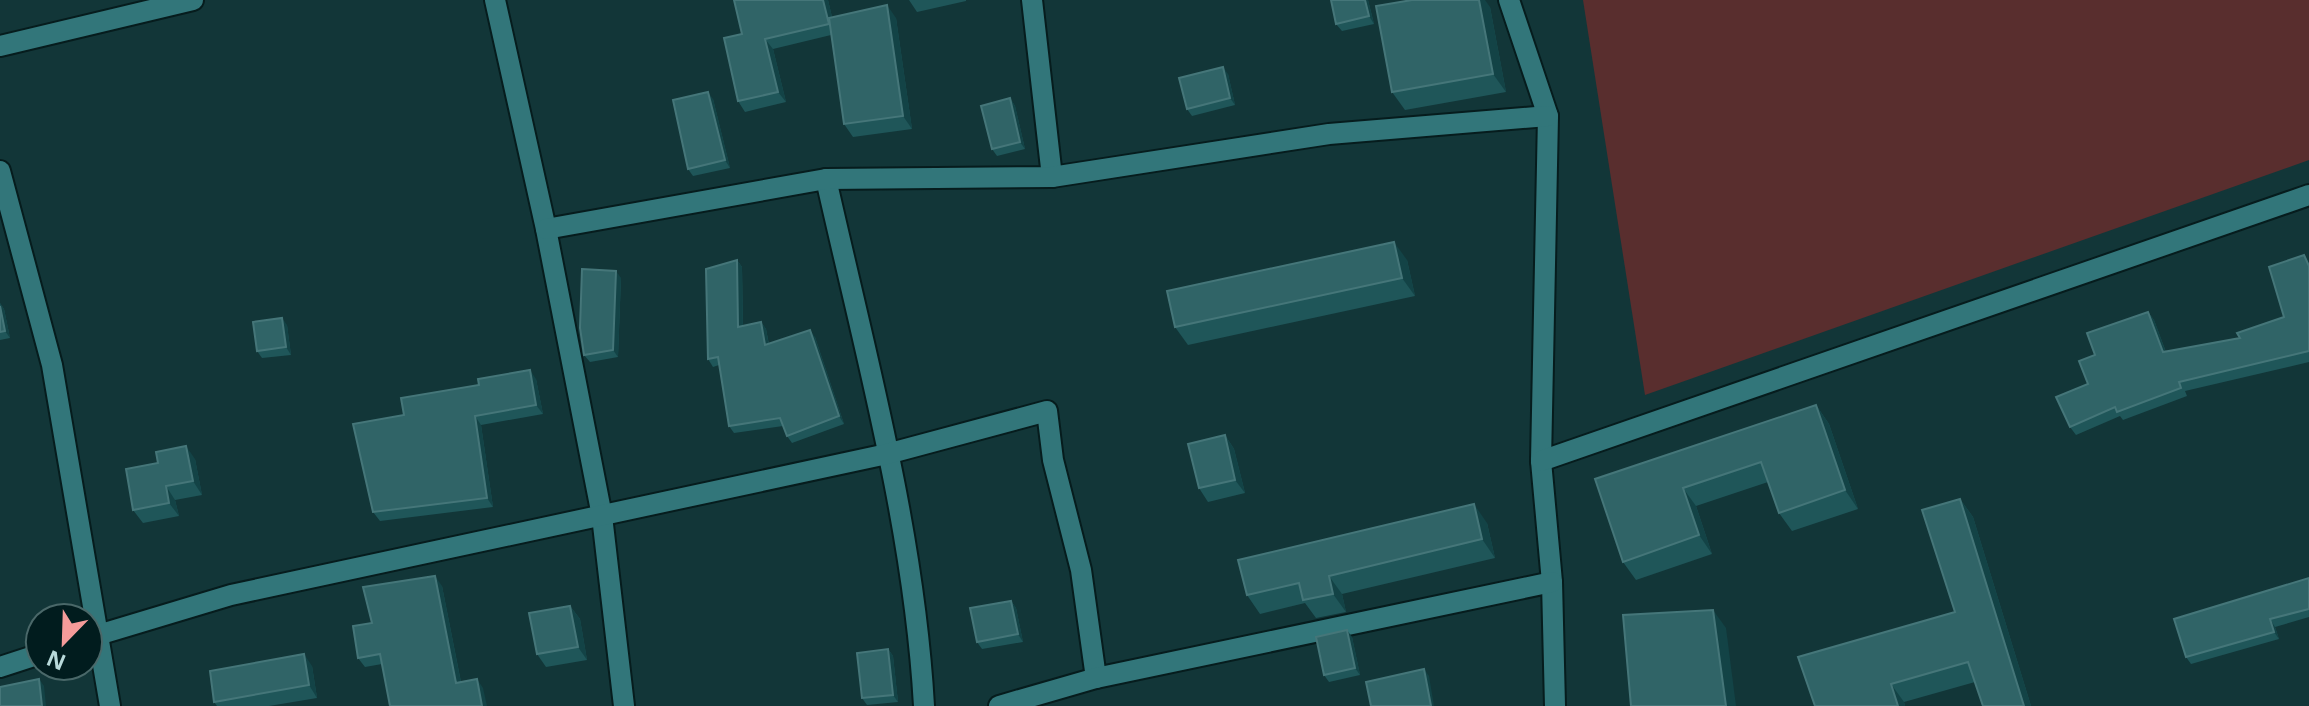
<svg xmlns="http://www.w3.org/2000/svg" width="2309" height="706" viewBox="0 0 2309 706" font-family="'Open Sans',sans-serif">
<rect width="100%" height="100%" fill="#123638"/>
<!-- green -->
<polygon fill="#592e2e" points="1583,0 2309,0 2309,160 1645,395"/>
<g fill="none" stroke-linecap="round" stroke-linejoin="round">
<!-- street casing -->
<g stroke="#061c1d" stroke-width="24">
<g id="street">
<polyline points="495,0 546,229 602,516 624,706"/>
<polyline points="1032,0 1052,177"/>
<polyline points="1509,0 1548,116 1541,461 1552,582 1555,706"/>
<polyline points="0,46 193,0"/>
<polyline points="0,171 52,365 110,706"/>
<path d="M 826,179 C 865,353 914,528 924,706"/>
<polyline points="546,229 826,179 1052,177 1329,134 1548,116"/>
<polyline points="1541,461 2309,195"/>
<polyline points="88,638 231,595 887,454 1047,411 1053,460 1081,570 1096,678"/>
<polyline points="0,667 40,654"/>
<polyline points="999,706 1096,678 1552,582"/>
</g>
</g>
<!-- street -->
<use href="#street" stroke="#32767a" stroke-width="20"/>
</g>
<!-- wall -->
<g fill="#1f5659">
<polygon points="734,0 828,0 832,17 896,18 912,129 853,137 844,124 831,35 773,49 786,102 745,112 738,101 742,34"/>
<polygon points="909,0 966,0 966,1 917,12"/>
<polygon points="1368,0 1374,24 1342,31 1336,24"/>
<polygon points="1490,7 1506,92 1405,110 1392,92"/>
<polygon points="1228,74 1235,105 1192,116 1187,109"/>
<polygon points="1010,98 1015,106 1025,149 997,156 992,149"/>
<polygon points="713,99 730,168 693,176 688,169"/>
<polygon points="737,260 742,267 743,326 761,322 766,329 769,344 815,337 844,424 792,443 787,436 783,426 734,433 729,426 719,365 713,367 708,359"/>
<polygon points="1407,260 1415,296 1188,345 1175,327"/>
<polygon points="2309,262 2309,362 2185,391 2187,396 2123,420 2120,416 2076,435 2070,427 2088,384 2095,355 2148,312 2154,320 2166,352 2240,338 2284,317"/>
<polygon points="621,278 618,357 590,362 584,355"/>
<polygon points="0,303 4,309 10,338 0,340"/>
<polygon points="287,325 291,355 262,358 257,351"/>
<polygon points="536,379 543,414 481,425 493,507 380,521 373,512 404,415"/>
<polygon points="1816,405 1829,424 1858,509 1792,531 1779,513 1768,482 1696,506 1712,554 1636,580 1623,562 1595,479"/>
<polygon points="1225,435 1234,449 1245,493 1208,502 1199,488"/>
<polygon points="195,459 202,495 175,500 179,516 143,523 133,510"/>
<polygon points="1960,499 1973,517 2031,706 1983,706 1975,682 1904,702 1905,706 1815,706 1955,612"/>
<polygon points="1487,523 1495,558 1342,594 1346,612 1316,618 1305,603 1260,614 1247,595"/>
<polygon points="2309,578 2309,617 2275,627 2279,639 2191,664 2186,657"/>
<polygon points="442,586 461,682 483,688 382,664 365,667 358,658 372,623"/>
<polygon points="1011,601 1016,608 1023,642 982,649 977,642"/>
<polygon points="570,606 580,619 587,660 546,667 537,654"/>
<polygon points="1352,637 1360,675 1329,682 1324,675"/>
<polygon points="888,649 893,656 898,702 867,705 862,698"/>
<polygon points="312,666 317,698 269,706 217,706 214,702"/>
</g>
<!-- shaded-wall -->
<g fill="#134346">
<polygon points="823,0 828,0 836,34 829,24"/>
<polygon points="1365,0 1368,0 1374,24 1369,16"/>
<polygon points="1479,0 1485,0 1490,7 1506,92 1493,74"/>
<polygon points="887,5 896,18 912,129 903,116"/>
<polygon points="765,39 773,49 786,102 778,92"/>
<polygon points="1223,67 1228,74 1235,105 1230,98"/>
<polygon points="708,92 713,99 730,168 725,160"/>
<polygon points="1010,98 1015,106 1025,149 1020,142"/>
<polygon points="1394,242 1407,260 1415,296 1402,278"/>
<polygon points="737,260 742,267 743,334 738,327"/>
<polygon points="616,271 621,278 618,357 613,350"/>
<polygon points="0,303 4,309 10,338 5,331"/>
<polygon points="2148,312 2154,320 2169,361 2163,352"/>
<polygon points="282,318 287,325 291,355 286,347"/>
<polygon points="761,322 766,329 770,352 765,345"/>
<polygon points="810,330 815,337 844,424 839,416"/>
<polygon points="530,370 536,379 543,414 536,405"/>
<polygon points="1816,405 1829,424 1858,509 1845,490"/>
<polygon points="475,416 481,425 493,507 487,498"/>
<polygon points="1225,435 1234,449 1245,493 1235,480"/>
<polygon points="186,446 195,459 202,495 193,481"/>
<polygon points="166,486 175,500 179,516 169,503"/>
<polygon points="1683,488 1696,506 1712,554 1699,535"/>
<polygon points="1960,499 1973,517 2031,706 2024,706"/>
<polygon points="1474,504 1487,523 1495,558 1482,539"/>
<polygon points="435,576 442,586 463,693 456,683"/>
<polygon points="1329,576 1342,594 1346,612 1333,594"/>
<polygon points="1011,601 1016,608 1023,642 1018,634"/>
<polygon points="570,606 580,619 587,660 578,647"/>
<polygon points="1713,610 1726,628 1736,706 1726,706"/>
<polygon points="2270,619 2275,627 2279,639 2274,632"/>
<polygon points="1347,630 1352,637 1360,675 1355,668"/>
<polygon points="888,649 893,656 898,702 893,695"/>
<polygon points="304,654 312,666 317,698 309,685"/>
<polygon points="1424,669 1429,676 1434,706 1431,706"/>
<polygon points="39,679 44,686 46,706 42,706"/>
<polygon points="477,679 483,688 487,706 482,706"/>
<polygon points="1891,684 1904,702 1905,706 1898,706"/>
</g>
<!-- building -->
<g fill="#306467" stroke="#457679" stroke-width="2">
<polygon points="734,0 823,0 829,24 765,39 778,92 738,101 724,38 742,34"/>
<polygon points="1331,0 1365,0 1369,16 1336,24"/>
<polygon points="1412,0 1479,0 1493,74 1392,92 1376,6"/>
<polygon points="887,5 903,116 844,124 829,18"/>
<polygon points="1223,67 1230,98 1187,109 1179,78"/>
<polygon points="708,92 725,160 688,169 673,100"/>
<polygon points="1010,98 1020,142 992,149 981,106"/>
<polygon points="1394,242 1402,278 1175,327 1167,291"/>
<polygon points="2304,255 2309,266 2309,351 2179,382 2181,388 2117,412 2115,407 2070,427 2056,397 2088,384 2079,361 2095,355 2087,333 2148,312 2163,352 2240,338 2237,333 2284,317 2269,267"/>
<polygon points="737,260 738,327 761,322 765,345 810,330 839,416 787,436 780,418 729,426 718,357 708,359 706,269"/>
<polygon points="582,269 616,271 613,350 584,355 580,328"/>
<polygon points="0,306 5,331 0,332"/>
<polygon points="282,318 286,347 257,351 253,322"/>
<polygon points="530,370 536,405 475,416 487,498 373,512 353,424 404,415 401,398 479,385 478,379"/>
<polygon points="1816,405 1845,490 1779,513 1761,462 1683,488 1699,535 1623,562 1595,479"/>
<polygon points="1225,435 1235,480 1199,488 1188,444"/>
<polygon points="186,446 193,481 166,486 169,503 133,510 126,469 158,463 156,452"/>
<polygon points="1960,499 2024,706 1983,706 1968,662 1891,684 1898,706 1815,706 1798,657 1955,612 1922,510"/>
<polygon points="1474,504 1482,539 1329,576 1333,594 1303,600 1299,583 1247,595 1238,560"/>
<polygon points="435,576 456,683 477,679 482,706 390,706 380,654 358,658 353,626 372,623 363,587"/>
<polygon points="2309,578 2309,609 2270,619 2274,632 2186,657 2174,619"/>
<polygon points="1011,601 1018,634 977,642 970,608"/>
<polygon points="570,606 578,647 537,654 529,613"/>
<polygon points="1713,610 1726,706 1631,706 1623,615"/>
<polygon points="1347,630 1355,668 1324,675 1316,637"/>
<polygon points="888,649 893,695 862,698 857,653"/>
<polygon points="304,654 309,685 214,702 210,671"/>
<polygon points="1424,669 1431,706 1371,706 1366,682"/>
<polygon points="39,679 42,706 0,706 0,687"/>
</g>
<!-- north arrow -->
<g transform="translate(64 642) rotate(203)"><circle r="38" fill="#011c1e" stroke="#4a6869" stroke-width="2"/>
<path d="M0-6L14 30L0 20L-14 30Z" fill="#f59b9a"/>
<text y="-12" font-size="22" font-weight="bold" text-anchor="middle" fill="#b8d9da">N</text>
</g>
</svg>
